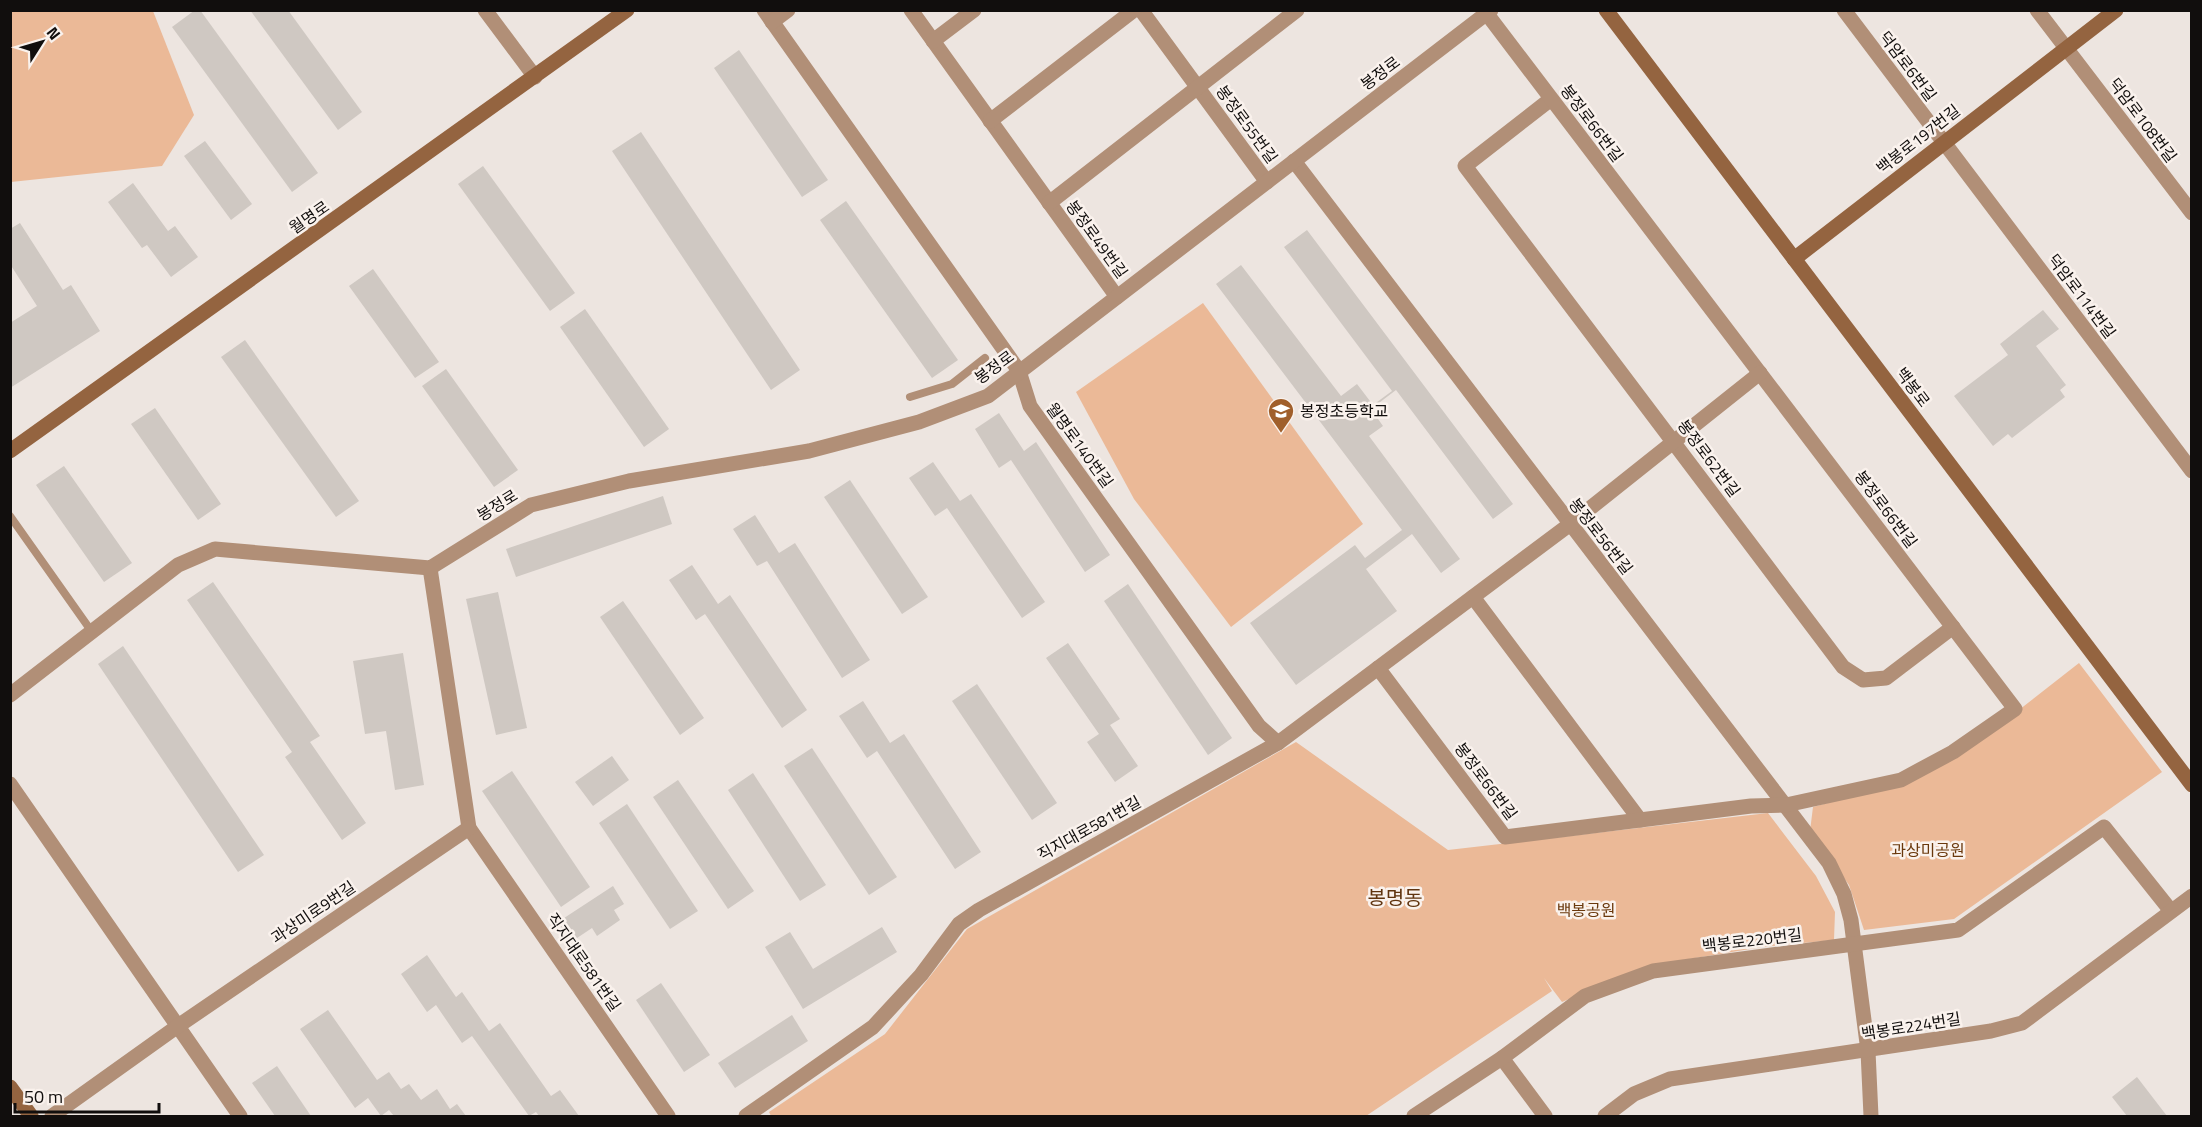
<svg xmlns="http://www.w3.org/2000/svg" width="2202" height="1127" viewBox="0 0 2202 1127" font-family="'Titillium Web','Noto Sans KR',sans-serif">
<rect width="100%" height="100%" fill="#ede5e0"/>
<!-- green -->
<g fill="#ebb997">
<polygon points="11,10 153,11 194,115 162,166 11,182"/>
<polygon points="1203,303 1363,524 1231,627 1134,499 1076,392"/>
<polygon points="2079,663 2162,772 1954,919 1864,930 1849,885 1810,831 1813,807 1901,783 2015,713"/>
<polygon points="1296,742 1448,850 1768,813 1816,876 1835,912 1834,940 1762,947 1647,966 1562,1002 1544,978 1552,991 1366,1116 771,1116 769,1112 885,1034 967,929"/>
</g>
<!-- building -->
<g fill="#cfc8c2">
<polygon points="195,10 200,10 318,173 292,192 172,27"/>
<polygon points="250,10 288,10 362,112 338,130"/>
<polygon points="739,50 828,180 802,197 714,68"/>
<polygon points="641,132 800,370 771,390 612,151"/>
<polygon points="205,141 252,204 231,220 184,156"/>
<polygon points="483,166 575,293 550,311 458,184"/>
<polygon points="133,183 168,231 175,226 198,257 171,277 147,245 142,248 108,202"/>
<polygon points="846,201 958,360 932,378 820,220"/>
<polygon points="20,223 63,290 71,285 100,331 10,388 10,323 37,306 10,264 10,229"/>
<polygon points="1307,230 1513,504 1493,519 1396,390 1371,409 1383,426 1369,436 1460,559 1441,573 1412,534 1366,569 1397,611 1296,685 1250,623 1355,545 1365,558 1402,530 1216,284 1241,265 1341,396 1357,384 1373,405 1392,391 1284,247"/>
<polygon points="373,269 439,362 415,378 349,286"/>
<polygon points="585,309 669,429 644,447 560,327"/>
<polygon points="2043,310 2059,329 2036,346 2066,385 2060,390 2065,397 2012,438 2008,434 1993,446 1954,396 2008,355 2000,344"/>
<polygon points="245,340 359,501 336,517 221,357"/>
<polygon points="446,369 518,470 494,487 422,386"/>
<polygon points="155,408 221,504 198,520 131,424"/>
<polygon points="999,413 1024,451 1036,442 1110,555 1085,572 1011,460 999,468 975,429"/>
<polygon points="933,462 960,501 971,494 1045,602 1022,618 947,508 935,516 909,478"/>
<polygon points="64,466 132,563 104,582 36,485"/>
<polygon points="850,480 928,597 902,614 824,497"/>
<polygon points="663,496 672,524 516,577 506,549"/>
<polygon points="755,515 779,553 795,543 870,660 842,678 767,561 757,566 733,529"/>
<polygon points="692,565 718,604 730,595 807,710 782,728 705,614 696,620 669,580"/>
<polygon points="213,582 320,736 310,742 366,823 342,840 285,757 292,752 187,600"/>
<polygon points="1128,584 1232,738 1208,755 1104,601"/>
<polygon points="498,592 527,728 496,735 466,599"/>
<polygon points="623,601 704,718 680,735 600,617"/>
<polygon points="1068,643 1120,719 1110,725 1138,766 1115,782 1087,742 1099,734 1046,658"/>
<polygon points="123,646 264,855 238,872 98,664"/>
<polygon points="403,653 424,785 395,790 386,731 365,734 353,661"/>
<polygon points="977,684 1057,803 1032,820 952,701"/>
<polygon points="863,701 890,743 904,734 981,852 955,869 877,751 867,758 839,716"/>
<polygon points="812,748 897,877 869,895 784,766"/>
<polygon points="612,756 629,780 593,806 575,782"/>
<polygon points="512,771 590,887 561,907 482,791"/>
<polygon points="753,773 826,885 800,901 728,790"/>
<polygon points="678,780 754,891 728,909 653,797"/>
<polygon points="627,804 698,911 670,929 599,823"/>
<polygon points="613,886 624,904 614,910 620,920 597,936 592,928 571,942 558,922"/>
<polygon points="882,927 897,952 803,1009 765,947 790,932 813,969"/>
<polygon points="427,955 456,997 462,992 489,1031 500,1023 551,1096 560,1090 579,1116 539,1116 536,1112 529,1116 472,1036 462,1043 436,1005 427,1012 401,974"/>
<polygon points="661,983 710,1055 684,1072 636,1000"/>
<polygon points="328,1010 377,1080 389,1072 401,1089 409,1084 421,1100 437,1089 450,1109 457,1104 466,1116 394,1116 389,1110 381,1116 368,1098 355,1108 300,1029"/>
<polygon points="792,1015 808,1041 735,1088 718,1063"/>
<polygon points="277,1066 311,1116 275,1116 252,1083"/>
<polygon points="2137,1077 2167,1116 2127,1116 2112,1097"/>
</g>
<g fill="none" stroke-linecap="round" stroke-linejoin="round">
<!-- lane -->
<g stroke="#b18f77" stroke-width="8">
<polyline points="910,397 952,384 985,358"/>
<polyline points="10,516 92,632"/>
</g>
<!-- street -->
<g stroke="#b18f77" stroke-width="15">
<polyline points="485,10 535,77"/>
<polyline points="764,10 1019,371 1030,406 1259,726 1278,743"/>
<polyline points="911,10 1117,297"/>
<polyline points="1141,10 1267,182"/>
<polyline points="1844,10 2192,471"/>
<polyline points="2037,10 2192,213"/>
<polyline points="772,22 788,10"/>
<polyline points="933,41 974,10"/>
<polyline points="1551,99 1465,166 1843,667 1863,680 1886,678 1953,627"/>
<polyline points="990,121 1134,10"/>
<polyline points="1294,161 1829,863 1844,894 1851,920 1868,1051 1871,1116"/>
<polyline points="1049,203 1297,10"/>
<polyline points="430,568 469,828 668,1116"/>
<polyline points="1473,597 1640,820"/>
<polyline points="1378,668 1505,837 1751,806 1786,805 1901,780 1953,752 2015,709 1484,10"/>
<polyline points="10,695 178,565 215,549 430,568 531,505 629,481 809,451 919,422 988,396 1491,10"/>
<polyline points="10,784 240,1116"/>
<polyline points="1502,1058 1545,1116"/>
<polyline points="52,1116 178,1026 469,828"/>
<polyline points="746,1116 873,1027 921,975 959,924 979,910 1278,743 1569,525 1760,373"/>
<polyline points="1414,1116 1502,1058 1585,996 1653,971 1958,930 2104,827 2171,911"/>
<polyline points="1605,1116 1634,1094 1670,1079 1991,1031 2022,1023 2192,896"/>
</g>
<!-- secondary -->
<g stroke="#946440" stroke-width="15">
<polyline points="1606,10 2192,785"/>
<polyline points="1794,259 2116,10"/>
<polyline points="10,451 627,10"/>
<polyline points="10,1087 31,1116"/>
</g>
</g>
<!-- icons -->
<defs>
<g id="school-pin" transform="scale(1.35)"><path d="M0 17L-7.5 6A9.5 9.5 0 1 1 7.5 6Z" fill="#a05f2b" stroke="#faf2ed"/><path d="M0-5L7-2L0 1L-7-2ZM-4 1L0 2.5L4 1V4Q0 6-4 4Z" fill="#fff"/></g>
</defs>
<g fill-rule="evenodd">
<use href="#school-pin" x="1281" y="411"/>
</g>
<g text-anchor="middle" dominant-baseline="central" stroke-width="5" stroke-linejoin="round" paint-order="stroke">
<!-- street labels -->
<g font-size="16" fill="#110e0d" stroke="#faf2ed">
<text transform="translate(1908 66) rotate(53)">덕암로6번길</text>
<text transform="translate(1380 73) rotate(-37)">봉정로</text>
<text transform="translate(2143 120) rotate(53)">덕암로108번길</text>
<text transform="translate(1592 123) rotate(53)">봉정로66번길</text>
<text transform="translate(1247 124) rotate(54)">봉정로55번길</text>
<text transform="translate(1918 139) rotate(-38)">백봉로197번길</text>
<text transform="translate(309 217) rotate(-35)">월명로</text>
<text transform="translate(1097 239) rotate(54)">봉정로49번길</text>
<text transform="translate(2082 296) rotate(53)">덕암로114번길</text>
<text transform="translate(994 367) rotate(-36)">봉정로</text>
<text transform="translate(1913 387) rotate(53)">백봉로</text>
<text transform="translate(1080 445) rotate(54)">월명로140번길</text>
<text transform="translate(1709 458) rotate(53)">봉정로62번길</text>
<text transform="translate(497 505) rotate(-32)">봉정로</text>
<text transform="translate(1886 509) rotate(53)">봉정로66번길</text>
<text transform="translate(1601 536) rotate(52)">봉정로56번길</text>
<text transform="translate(1486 781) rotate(53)">봉정로66번길</text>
<text transform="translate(1089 828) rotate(-29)">직지대로581번길</text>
<text transform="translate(313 912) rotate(-34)">과상미로9번길</text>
<text transform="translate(1752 940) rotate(-7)">백봉로220번길</text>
<text transform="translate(584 962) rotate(55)">직지대로581번길</text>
<text transform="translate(1911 1026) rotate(-9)">백봉로224번길</text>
</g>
<!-- poi labels -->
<g font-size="16" fill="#110e0d" stroke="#faf2ed" text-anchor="start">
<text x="1300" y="411">봉정초등학교</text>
</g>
<!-- park labels -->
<g font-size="16" fill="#6a380c" stroke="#faf2ed">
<text x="1928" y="850">과상미공원</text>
<text x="1586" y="910">백봉공원</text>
</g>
<!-- quarter labels -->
<g font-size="20" fill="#60340f" stroke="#faf2ed">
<text x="1395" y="897">봉명동</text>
</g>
</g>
<!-- border -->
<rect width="2202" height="1127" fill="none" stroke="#110e0d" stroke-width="24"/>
<!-- north arrow -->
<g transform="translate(42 42) rotate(53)" stroke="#faf2ed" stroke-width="4.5" paint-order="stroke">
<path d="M0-4.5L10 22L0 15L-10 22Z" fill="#110e0d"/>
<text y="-9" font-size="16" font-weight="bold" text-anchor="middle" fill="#110e0d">N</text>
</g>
<!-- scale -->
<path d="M15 1103v9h144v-9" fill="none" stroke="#110e0d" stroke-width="3"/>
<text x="24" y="1103" font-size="18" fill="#110e0d" stroke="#faf2ed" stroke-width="4.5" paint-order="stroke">50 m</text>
</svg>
